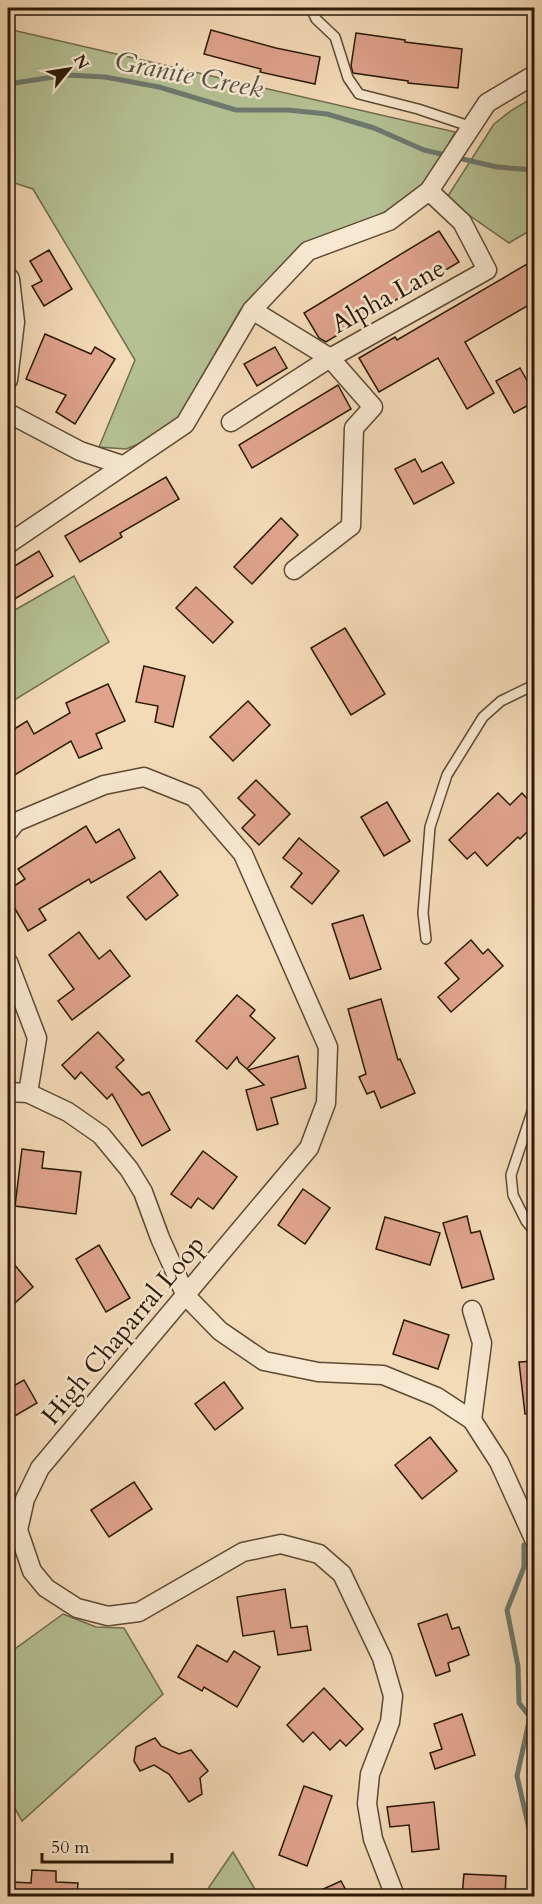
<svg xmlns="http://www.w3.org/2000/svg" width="542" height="1904" viewBox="0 0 542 1904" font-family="Cardo,serif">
<rect width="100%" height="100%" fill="#f4dbb8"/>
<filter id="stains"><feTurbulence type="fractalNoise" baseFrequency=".00333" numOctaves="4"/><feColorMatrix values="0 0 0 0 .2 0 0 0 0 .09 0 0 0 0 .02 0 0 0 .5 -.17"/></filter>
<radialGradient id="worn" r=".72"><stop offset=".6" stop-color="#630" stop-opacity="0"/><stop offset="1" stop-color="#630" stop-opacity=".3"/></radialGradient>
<!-- green -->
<g fill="#b5c194" stroke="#706d4e" stroke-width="1.5">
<polygon points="8,29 455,132 427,185 392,209 308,246 241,309 178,418 151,439 126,449 99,447 135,360 33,189 8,181"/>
<polygon points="534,97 534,228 509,243 446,199 494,124 512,110"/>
<polygon points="74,576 109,642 8,704 8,614"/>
<polygon points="63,1614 96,1627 124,1628 163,1694 22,1821 8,1796 8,1654"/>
<polygon points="233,1852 259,1896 203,1896"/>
</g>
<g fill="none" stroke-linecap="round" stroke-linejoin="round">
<!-- stream -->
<g stroke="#6e7a6f" stroke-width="5">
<polyline points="8,84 67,75 105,77 159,87 236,110 288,110 327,114 374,128 424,150 497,167 534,170"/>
<polyline points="533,1510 534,1509"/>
<polyline points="524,1545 524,1567 507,1610 518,1666 519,1703 530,1717 517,1776 533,1846 534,1864"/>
</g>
</g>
<!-- building -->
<g fill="#e0a48d" stroke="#2a1907" stroke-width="1.5">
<polygon points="211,30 276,48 320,57 315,84 260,72 261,69 204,54"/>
<polygon points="356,33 405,40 405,42 462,49 458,88 408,83 408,81 353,73 351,66"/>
<polygon points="439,231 459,262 326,342 319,338 304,313"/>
<polygon points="49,250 72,289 44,306 32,286 42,281 30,261"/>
<polygon points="534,260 534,302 465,342 494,393 467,409 438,358 379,392 359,358 395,337 397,340"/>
<polygon points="45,334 91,354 95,347 115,359 75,424 56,412 66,395 26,379"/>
<polygon points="275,347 287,368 257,386 244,364"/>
<polygon points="520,368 534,393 534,402 514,413 496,381"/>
<polygon points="338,385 351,409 252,468 239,445"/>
<polygon points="415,459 422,472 442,462 454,483 414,504 395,469"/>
<polygon points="166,477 179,499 120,533 122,537 80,562 65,536"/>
<polygon points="281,518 298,535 252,584 234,567"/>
<polygon points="39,551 53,576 8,603 8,570"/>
<polygon points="196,587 233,622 213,643 176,608"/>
<polygon points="345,628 385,694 351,715 311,648"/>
<polygon points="144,666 185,676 173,727 155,722 158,706 136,702"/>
<polygon points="108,684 125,721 96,734 102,748 79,758 71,741 8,779 8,733 27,721 34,734 70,713 66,703"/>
<polygon points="248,701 270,725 233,761 210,737"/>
<polygon points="256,780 290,814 259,845 242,828 255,815 238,798"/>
<polygon points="498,793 510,805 522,793 534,806 534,825 520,839 518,837 487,866 475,852 467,859 449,840"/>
<polygon points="387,802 410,841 384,856 361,817"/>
<polygon points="86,826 96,843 119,829 135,858 91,883 89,879 39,909 46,920 28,931 8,897 8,890 25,879 18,869"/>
<polygon points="299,838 339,871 312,904 291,887 302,873 283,858"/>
<polygon points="160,871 178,895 146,920 127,897"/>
<polygon points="363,915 381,969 350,979 332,924"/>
<polygon points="79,932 99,959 110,950 130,976 72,1020 58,1001 74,989 49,955"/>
<polygon points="471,940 483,954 488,949 503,966 451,1012 438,997 459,979 445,963"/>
<polygon points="237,995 255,1010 250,1016 275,1038 247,1069 239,1062 237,1057 227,1069 196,1041"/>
<polygon points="381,999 398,1060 400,1059 415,1093 381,1108 374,1091 367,1094 359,1077 366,1074 348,1009"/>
<polygon points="98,1032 124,1060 116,1067 142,1095 149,1092 170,1130 142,1146 112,1094 107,1099 81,1072 75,1079 62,1065"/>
<polygon points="298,1056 306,1088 271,1098 278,1124 257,1130 246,1090 264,1085 248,1070"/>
<polygon points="22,1149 44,1152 42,1168 81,1172 76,1214 15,1206"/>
<polygon points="203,1151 237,1177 213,1209 198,1198 191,1208 171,1194"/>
<polygon points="303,1189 330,1208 305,1244 278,1225"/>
<polygon points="467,1216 471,1233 480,1231 494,1279 462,1288 443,1223"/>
<polygon points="385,1217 440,1233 430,1265 376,1249"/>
<polygon points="99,1245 130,1298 106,1312 76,1259"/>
<polygon points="8,1257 33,1287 8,1309"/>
<polygon points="404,1320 449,1335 438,1369 393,1354"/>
<polygon points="534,1361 534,1413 525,1414 519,1362"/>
<polygon points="24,1380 37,1403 8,1420 8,1389"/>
<polygon points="224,1382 243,1408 215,1430 195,1404"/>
<polygon points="430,1437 457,1471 422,1499 395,1465"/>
<polygon points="134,1482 152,1509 109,1537 91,1510"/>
<polygon points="285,1589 291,1628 307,1626 311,1650 278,1655 274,1631 243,1636 237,1597"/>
<polygon points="447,1614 452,1629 459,1627 469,1655 448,1663 450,1671 436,1676 418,1624"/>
<polygon points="197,1645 227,1662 234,1651 260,1667 237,1707 204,1687 202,1691 178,1677"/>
<polygon points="324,1688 363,1729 346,1746 340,1740 330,1750 313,1732 303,1742 287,1725"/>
<polygon points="462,1714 475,1755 435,1769 430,1753 442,1749 434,1724"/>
<polygon points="155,1738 161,1746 179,1754 191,1750 208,1771 200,1778 202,1794 189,1802 169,1774 154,1765 140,1771 134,1761 136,1747"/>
<polygon points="304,1786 332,1796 307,1866 279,1855"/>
<polygon points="434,1802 439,1849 412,1852 409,1825 390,1827 387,1807"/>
<polygon points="32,1870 56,1871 56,1882 78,1883 77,1896 11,1896 12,1882 31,1883"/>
<polygon points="464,1874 506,1876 505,1896 462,1896"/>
<polygon points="341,1881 349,1896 308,1896"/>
</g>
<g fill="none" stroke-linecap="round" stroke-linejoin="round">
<!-- service casing -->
<g stroke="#5c4a33" stroke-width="12">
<g id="service">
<polyline points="311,8 316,19 335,37 348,78 359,94 418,109 472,127"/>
<polyline points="426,939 423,913 430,827 447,775 483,717 501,701 534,685"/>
<polyline points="534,1086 533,1109 511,1175 513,1195 526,1221 534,1231"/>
</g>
</g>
<!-- minor casing -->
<g stroke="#5c4a33" stroke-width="21">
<g id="minor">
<polyline points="8,276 10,279 15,322 8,380"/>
<polyline points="252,310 330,358 373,407 354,428 351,526 294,570"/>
<polyline points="8,413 80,451 122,465"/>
<polyline points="231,422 330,358 487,270 462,222 429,191"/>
<polyline points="8,544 185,424 252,310 308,251 389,221 429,191 487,103 534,75"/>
<polyline points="8,832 16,822 104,785 144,777 194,797 243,854 328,1047 326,1103 309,1148 40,1468 25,1499 18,1530 32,1571 46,1588 77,1608 108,1616 139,1612 243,1552 281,1544 319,1554 342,1574 382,1658 393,1696 390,1722 370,1774 367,1804 373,1839 395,1896"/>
<polyline points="8,962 37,1038 28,1093"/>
<polyline points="8,1092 28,1093 68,1112 101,1135 129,1169 143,1192 160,1238 186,1296 220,1331 264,1361 318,1372 383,1375 437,1397 472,1420 499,1462 534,1539"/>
<polyline points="472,1420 482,1343 472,1310"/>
</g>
</g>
<!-- service -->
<use href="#service" stroke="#f8e8d1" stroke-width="9"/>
<!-- minor -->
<use href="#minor" stroke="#f8e8d1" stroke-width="18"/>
</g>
<g text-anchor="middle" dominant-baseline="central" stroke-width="5" stroke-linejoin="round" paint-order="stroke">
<!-- street labels -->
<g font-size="26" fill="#2a1907" stroke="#f8e8d1">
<text transform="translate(388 296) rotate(-29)">Alpha Lane</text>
<text transform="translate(123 1330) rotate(-50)">High Chaparral Loop</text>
</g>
<!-- water labels -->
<g font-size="27" font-style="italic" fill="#525144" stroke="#f8e8d1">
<text transform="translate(189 75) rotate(11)">Granite Creek</text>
</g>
</g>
<!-- margin -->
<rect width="542" height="1904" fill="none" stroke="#f4dbb8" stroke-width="30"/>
<rect x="9" y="9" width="524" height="1886" fill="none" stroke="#2a1907" stroke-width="3"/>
<rect x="15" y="15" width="512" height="1874" fill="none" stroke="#2a1907" stroke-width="1.5"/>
<!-- north arrow -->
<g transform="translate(69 69) rotate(60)" stroke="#f8e8d1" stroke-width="4.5" paint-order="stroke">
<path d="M0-4.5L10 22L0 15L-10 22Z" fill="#2a1907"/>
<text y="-9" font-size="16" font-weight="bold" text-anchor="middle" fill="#2a1907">N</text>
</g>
<!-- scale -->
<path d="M42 1853v9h130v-9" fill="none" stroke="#2a1907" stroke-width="3"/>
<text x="51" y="1853" font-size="18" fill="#2a1907" stroke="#f8e8d1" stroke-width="4.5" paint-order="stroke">50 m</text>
<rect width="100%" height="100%" filter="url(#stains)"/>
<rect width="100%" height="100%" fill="url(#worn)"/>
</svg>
